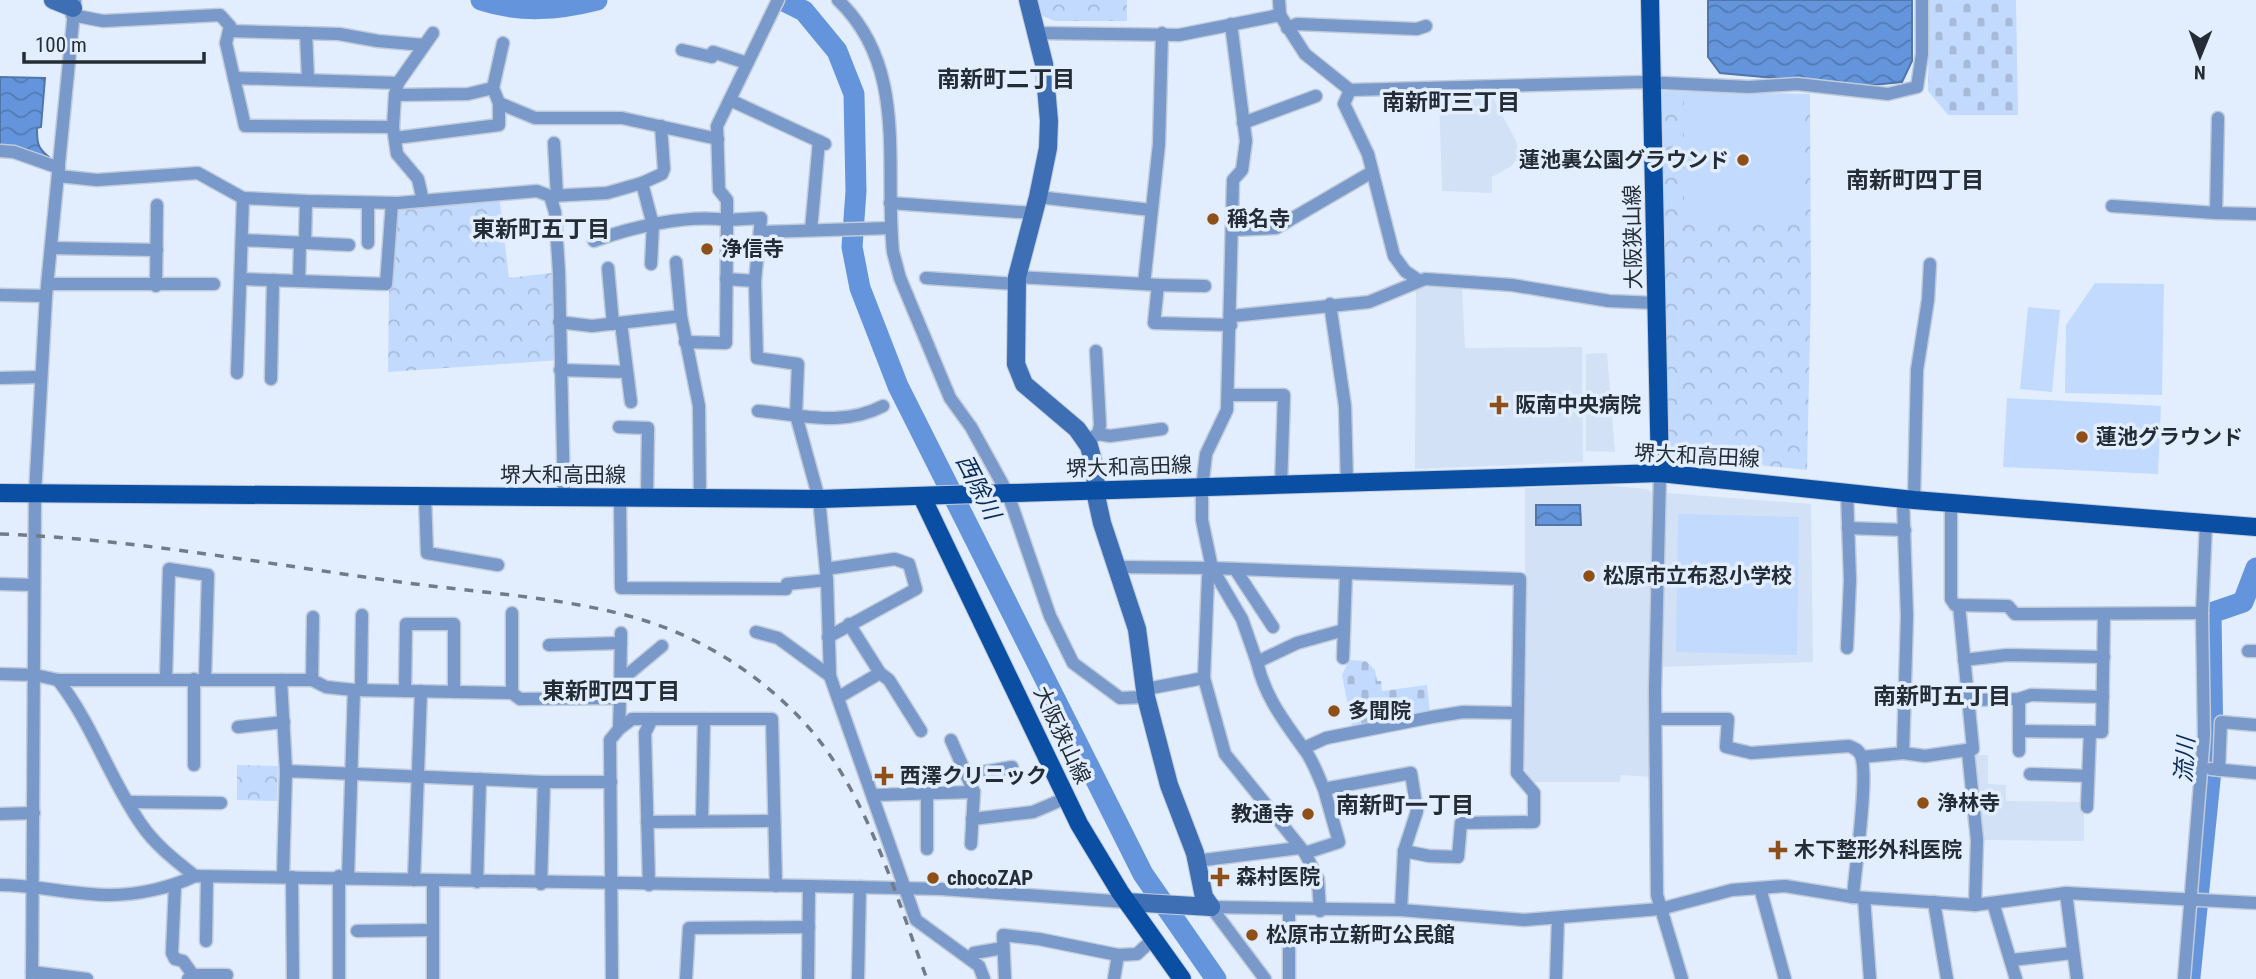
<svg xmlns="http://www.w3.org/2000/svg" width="2256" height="979" viewBox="0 0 2256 979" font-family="'Roboto Condensed','Noto Sans JP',sans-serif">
<defs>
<pattern id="cemetery-stones" width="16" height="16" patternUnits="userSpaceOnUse" patternTransform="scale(1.75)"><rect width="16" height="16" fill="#c2dafd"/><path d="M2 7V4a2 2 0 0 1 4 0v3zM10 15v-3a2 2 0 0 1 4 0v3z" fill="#a7bbd9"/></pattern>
<pattern id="park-crowns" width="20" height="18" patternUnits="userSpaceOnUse" patternTransform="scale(1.75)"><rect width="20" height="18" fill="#c2dafd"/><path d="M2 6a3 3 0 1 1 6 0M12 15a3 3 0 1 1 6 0" fill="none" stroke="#a7bbd9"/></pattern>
<pattern id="water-waves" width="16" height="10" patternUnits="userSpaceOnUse" patternTransform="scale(1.75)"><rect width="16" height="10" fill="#6495dc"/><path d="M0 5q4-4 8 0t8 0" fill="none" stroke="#527ab3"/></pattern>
</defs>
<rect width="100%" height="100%" fill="#e2eefe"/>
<!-- built -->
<g fill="#d2e1f5">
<polygon points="1491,94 1517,143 1519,156 1512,166 1492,177 1492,193 1442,191 1439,96"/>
<polygon points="1416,287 1462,287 1465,348 1582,347 1583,462 1415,469"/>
<polygon points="1607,353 1615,452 1586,451 1586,354"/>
<polygon points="1602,485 1647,489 1652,492 1651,777 1621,775 1620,782 1531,782 1520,760 1525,690 1525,488"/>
<polygon points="1667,493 1811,504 1813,662 1661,667"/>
<polygon points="1975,755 1988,755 1988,784 2006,785 2006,801 2084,802 2084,841 1982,840 1982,815 1975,802"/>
</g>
<!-- cemetery -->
<g fill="url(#cemetery-stones)">
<polygon points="1929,0 2016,0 2018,115 1948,115 1928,91"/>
<polygon points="1349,660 1366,661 1375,670 1377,681 1381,681 1382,691 1427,685 1430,713 1352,727 1342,675"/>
</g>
<!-- park -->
<g fill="url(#park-crowns)">
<polygon points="1037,0 1127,0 1127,21 1055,21 1040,15"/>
<polygon points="1662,91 1810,94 1811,290 1807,470 1666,456"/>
<polygon points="499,194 509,278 559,272 560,360 388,372 389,291 398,203"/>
<polygon points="237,765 278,766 277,801 237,800"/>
</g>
<!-- pitch -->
<g fill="#c2dafd">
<rect x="1684" y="98" width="119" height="124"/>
<polygon points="2095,283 2164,284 2162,395 2065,393 2066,325"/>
<polygon points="2028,307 2060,310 2052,392 2020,389"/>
<polygon points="2007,398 2161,406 2158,474 2003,467"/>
<polygon points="1678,514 1799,517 1797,655 1676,652"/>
</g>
<!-- water -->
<g fill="url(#water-waves)" stroke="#5176aa" stroke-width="2">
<polygon points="1708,0 1912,0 1912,61 1902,82 1863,86 1720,73 1708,57"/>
<path d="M 0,77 L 45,78 L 41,127 L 37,128 C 37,142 37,148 49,157 L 46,160 L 0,147 Z"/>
<polygon points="1536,505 1580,505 1581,525 1536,525"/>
</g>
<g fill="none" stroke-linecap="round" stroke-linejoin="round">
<!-- river -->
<g stroke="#6495dc" stroke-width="21">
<path d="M 481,0 C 521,13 557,10 597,0"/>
<polyline points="782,0 804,11 837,51 854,94 856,191 852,247 860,288 898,386 1143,874 1216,979"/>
<polyline points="2190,977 2213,751 2211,613 2243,602 2256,568"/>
</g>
<!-- street casing -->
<g stroke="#c0cbda" stroke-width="15">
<g id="street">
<polyline points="778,0 717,126 719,190 727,200 727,220 761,218 755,281 757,358 798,364 796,415 819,499 827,580 830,676 916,920 979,966 984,979"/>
<path d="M 838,0 C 909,68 884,164 893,252 L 900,278 L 950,398 L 971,427 L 1008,494 L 1050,616 L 1073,663 L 1120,698 L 1146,697"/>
<polyline points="1279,0 1280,15 1305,54 1350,90 1643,82 1749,87 1797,84 1888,94 1917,87 1922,54 1922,0"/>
<polyline points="72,15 103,21 220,15 230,26 226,43 245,126 393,127"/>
<path d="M 1231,24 L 1246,141 L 1242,170 L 1233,180 L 1227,410 L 1206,454 L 1202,488 L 1202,520 L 1212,568 L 1346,573 L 1344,630 L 1297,643 L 1257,662 C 1265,697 1284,721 1304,749 C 1313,760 1318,776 1324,789 L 1411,773 L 1417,811 L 1404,851 L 1401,910"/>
<polyline points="1287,28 1297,24 1417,29 1426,26"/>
<polyline points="229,31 339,34 378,41 424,45"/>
<polyline points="306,33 308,79"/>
<polyline points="1037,33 1179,35 1280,15"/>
<polyline points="1162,33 1159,144 1144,284 1158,285 1154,323 1231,325"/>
<polyline points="682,50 712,57 713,52 747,63"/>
<polyline points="234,78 398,83"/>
<polyline points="1350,90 1344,104 1368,154 1394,256 1405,271 1418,280"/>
<polyline points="395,95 468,94 493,88"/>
<polyline points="730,100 825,144"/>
<polyline points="499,103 535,118 622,118 718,139"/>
<polyline points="2218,118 2216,213 2256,214"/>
<polyline points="1243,123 1316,96"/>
<polyline points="395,138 499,125 499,103 493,88 503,43"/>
<polyline points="554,143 557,196"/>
<polyline points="0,151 14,152 59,168"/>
<polyline points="58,176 97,180 198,173 243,198 306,201 398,203 537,191 550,196 555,212 559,272 564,497"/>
<polyline points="642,183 662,174 664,169 661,126"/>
<polyline points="550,196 607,193 642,183 653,225 651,264"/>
<polyline points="1038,197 1151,210"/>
<polyline points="423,201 418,179 397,154 393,127 395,95 398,83 433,33"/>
<polyline points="890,203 1033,213"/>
<polyline points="2112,206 2216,213"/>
<polyline points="811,230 819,141"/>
<polyline points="1232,230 1276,228 1372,172"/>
<polyline points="761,232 891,228"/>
<polyline points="242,240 349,245"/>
<path d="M 594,241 C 631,227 688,214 727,220 L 726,343 L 685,342"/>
<polyline points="305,243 306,201"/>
<polyline points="368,243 368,203"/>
<polyline points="51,248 157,250"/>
<polyline points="676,262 681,316"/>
<polyline points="608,268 613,324"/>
<polyline points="1017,277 1144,284"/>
<polyline points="926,278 1016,284"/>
<polyline points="241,279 386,284 392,203"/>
<polyline points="726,279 755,281"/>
<polyline points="299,281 300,243"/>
<polyline points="48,284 214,284"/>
<polyline points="1158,285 1205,286"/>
<polyline points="156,286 157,205"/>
<polyline points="0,295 46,296"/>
<polyline points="1330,304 1345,406 1347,484"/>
<polyline points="1232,316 1369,302 1425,279 1512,285 1609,301 1657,303"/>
<polyline points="559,322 592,326 681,316 699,406 700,498"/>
<polyline points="621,323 631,402"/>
<polyline points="560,370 627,372"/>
<polyline points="237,373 243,198"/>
<polyline points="0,378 41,377"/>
<polyline points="271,379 273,280"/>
<polyline points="1228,395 1284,395 1281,486"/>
<path d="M 758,411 C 802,415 843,427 883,406"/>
<polyline points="619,427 648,428 647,497"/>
<polyline points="1098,434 1110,436 1162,429"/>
<polyline points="1086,441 1098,434 1100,425 1096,351"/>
<polyline points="1660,473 1655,691 1657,895 1682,979"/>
<polyline points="1847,492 1850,580 1847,648"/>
<polyline points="425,497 427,553 498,565"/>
<polyline points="620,498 621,588 786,589 787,584 827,580"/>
<polyline points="1914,500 1917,370 1928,300 1930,264"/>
<polyline points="1951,503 1951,599 1955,605 2008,606 2015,614 2202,613"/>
<polyline points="1848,528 1905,530"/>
<polyline points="1117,567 1212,568"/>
<polyline points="1212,568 1208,577 1204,678 1225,754 1305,853 1318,879 1320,911"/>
<polyline points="1212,568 1242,619 1257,662"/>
<polyline points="826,569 895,559 909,564 916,589 828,637"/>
<polyline points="1235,569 1273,627"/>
<polyline points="1346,573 1520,579 1517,773 1534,793 1534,822 1461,823 1458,857 1429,856 1404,851"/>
<polyline points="0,584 34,585"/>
<polyline points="756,632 778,638 830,676"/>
<polyline points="549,645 621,643"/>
<polyline points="2248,651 2256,651"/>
<polyline points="1343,658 1344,630"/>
<polyline points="1964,660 2007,655 2104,657"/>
<polyline points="880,673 889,680 921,731"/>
<polyline points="0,674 35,675 58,680 312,680 326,687 354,690 512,693 520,699 620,698 619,729 610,740 612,979"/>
<polyline points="166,678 169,569 208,575 205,679"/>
<path d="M 58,680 C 93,725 109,778 141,824 C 155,845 176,861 195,876"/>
<polyline points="281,680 286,771"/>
<polyline points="312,680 313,617"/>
<polyline points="620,681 662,646"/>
<polyline points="361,689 362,615"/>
<polyline points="1146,689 1204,678"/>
<polyline points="405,691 406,624 454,624 454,692"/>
<polyline points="512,693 512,613"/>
<polyline points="839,697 880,673 849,624"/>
<polyline points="620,698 621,633"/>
<polyline points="1967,700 2019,699 2031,695 2103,697"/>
<path d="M 1656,719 L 1728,719 L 1726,747 L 1751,753 L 1849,746 C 1854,748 1859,750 1861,756 C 1869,775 1855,870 1853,897"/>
<polyline points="238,727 284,722"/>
<polyline points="619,729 632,719 652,719"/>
<polyline points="2019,731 2102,732 2104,615"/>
<polyline points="951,740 974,792 971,844"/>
<polyline points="1304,748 1326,738 1432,717 1463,712 1517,713"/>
<polyline points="1968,751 1977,840 1975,905"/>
<polyline points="2019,751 2019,699"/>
<polyline points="1903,753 1925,756 1973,749 1959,605"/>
<polyline points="1862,757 1903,753 1907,616 1903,499"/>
<polyline points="194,765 194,679"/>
<polyline points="2211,769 2256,773"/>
<polyline points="2219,770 2221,722 2256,725"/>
<polyline points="2030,774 2088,776"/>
<polyline points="966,775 1012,767"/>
<polyline points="544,782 611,782"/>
<polyline points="873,795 974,792"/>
<polyline points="128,802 221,803"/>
<polyline points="2087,807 2090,732"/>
<polyline points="0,814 34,813"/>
<polyline points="972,819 1033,812 1066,798"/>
<polyline points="702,821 704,719"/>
<polyline points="647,822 774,821"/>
<polyline points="927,849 927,794"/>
<polyline points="1305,853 1339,842 1324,789"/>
<polyline points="1196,861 1299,848"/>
<polyline points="339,876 339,979"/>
<polyline points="283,877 286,771 544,782 541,884"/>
<polyline points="292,877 293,979"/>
<polyline points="348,877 354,690"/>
<polyline points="414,880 421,691"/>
<polyline points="433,881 433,979"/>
<polyline points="477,882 480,779"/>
<path d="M 0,885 C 37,885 73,895 110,895 C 137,895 170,888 195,876 L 809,886 L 941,889 L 1127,902"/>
<polyline points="175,885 172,953 175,959 183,961 193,975"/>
<polyline points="649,885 645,733 652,719 772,719 776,886"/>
<polyline points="1760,888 1785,979"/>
<polyline points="2066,893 2077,979"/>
<polyline points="1864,898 1870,979"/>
<polyline points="1934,902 1947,979"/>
<polyline points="1993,903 2016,979"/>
<polyline points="1211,907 1401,910 1524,920 1660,909 1732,890 1785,886 1853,897 1975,905 2066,893 2256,903"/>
<polyline points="1211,907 1265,979"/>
<polyline points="1289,910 1289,978"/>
<polyline points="357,931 433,930"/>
<polyline points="206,941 207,877"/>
<polyline points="970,959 974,953 1003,948"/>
<polyline points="2012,960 2072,953"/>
<polyline points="32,972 87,979"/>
<polyline points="32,979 35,494 46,296 75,1"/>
<polyline points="188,979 193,975 227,975"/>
<polyline points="686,979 689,928 809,927"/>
<polyline points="808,979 809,886"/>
<polyline points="858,979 860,887"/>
<polyline points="1005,979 1003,935 1039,939 1118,955"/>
<polyline points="1114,979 1118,955 1137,954 1152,940"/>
<polyline points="1556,979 1558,918"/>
<polyline points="2184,979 2204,735 2202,613 2206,523"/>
</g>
</g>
<!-- secondary casing -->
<g stroke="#c0cbda" stroke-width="20">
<g id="secondary">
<polyline points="53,0 73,8"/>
<polyline points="1028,0 1044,64 1049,121 1048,148 1038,197 1017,277 1016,364 1024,384 1077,429 1089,446 1096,472 1095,491 1102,523 1137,629 1146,697 1169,785 1195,853 1204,897 1211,907"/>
<polyline points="1127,902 1211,907"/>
</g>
</g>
<!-- primary casing -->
<g stroke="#c0cbda" stroke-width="20">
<g id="primary">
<polyline points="1650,0 1660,473"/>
<polyline points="0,493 819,499 1660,473 1914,500 2256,527"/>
<polyline points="922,497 1079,824 1120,892 1182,979"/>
</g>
</g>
<!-- street -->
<use href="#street" stroke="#7899c9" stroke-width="12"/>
<!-- secondary -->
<use href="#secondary" stroke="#3e6fb4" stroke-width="18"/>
<!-- primary -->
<use href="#primary" stroke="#0a4fa4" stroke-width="18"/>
<!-- rail -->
<path stroke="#727b88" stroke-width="3.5" stroke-dasharray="9 9" stroke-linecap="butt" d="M 0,534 C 134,539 267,564 400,582 C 479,593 570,597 646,621 C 700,638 750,669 790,708 C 864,778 892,887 927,979"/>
</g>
<!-- markers -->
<g fill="#8f4f18" stroke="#e2eefe" stroke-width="2.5">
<circle cx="1743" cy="160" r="7"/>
<circle cx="1213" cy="219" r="7"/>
<circle cx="707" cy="249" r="7"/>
<path d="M1495.5 394.5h7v7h7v7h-7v7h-7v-7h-7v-7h7z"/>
<circle cx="2082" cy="437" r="7"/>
<circle cx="1589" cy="576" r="7"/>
<circle cx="1334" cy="711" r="7"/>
<path d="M880.5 765.5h7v7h7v7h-7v7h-7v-7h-7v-7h7z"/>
<circle cx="1923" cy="803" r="7"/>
<circle cx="1308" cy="814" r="7"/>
<path d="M1774.5 839.5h7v7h7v7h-7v7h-7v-7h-7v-7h7z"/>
<path d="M1216.5 866.5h7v7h7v7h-7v7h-7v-7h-7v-7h7z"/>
<circle cx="933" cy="878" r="7"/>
<circle cx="1252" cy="935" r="7"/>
</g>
<g text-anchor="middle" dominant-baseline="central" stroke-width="7" stroke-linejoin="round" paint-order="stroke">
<!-- poi labels -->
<g font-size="21" font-weight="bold" fill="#242c36" stroke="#e2eefe" text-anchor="start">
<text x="1729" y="160" text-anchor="end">蓮池裏公園グラウンド</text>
<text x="1227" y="219">稱名寺</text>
<text x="721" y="249">浄信寺</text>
<text x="1515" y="405">阪南中央病院</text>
<text x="2096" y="437">蓮池グラウンド</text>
<text x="1603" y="576">松原市立布忍小学校</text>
<text x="1348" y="711">多聞院</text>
<text x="900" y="776">西澤クリニック</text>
<text x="1937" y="803">浄林寺</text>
<text x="1294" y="814" text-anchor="end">教通寺</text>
<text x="1794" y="850">木下整形外科医院</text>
<text x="1236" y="877">森村医院</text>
<text x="947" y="878">chocoZAP</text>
<text x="1266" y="935">松原市立新町公民館</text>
</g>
<!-- street labels -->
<g font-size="21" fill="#242c36" stroke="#e2eefe">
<text transform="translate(1633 237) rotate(-91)">大阪狭山線</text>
<text transform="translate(1697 456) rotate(3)">堺大和高田線</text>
<text transform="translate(1129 467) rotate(-2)">堺大和高田線</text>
<text x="563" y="475">堺大和高田線</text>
<text transform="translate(1062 735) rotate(65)">大阪狭山線</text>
</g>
<!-- neighbourhood labels -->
<g font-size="23" font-weight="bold" fill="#242c36" stroke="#e2eefe">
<text x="1006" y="79">南新町二丁目</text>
<text x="1451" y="102">南新町三丁目</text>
<text x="1915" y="180">南新町四丁目</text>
<text x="541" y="229">東新町五丁目</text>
<text x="611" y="691">東新町四丁目</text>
<text x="1942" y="696">南新町五丁目</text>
<text x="1405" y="805">南新町一丁目</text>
</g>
<!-- water labels -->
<g font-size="23" font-style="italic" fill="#0a2b58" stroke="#e2eefe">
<text transform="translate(978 487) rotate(63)">西除川</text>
<text transform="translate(2185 760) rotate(-86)">流川</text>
</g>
</g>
<!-- north arrow -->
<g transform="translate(2200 56) rotate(181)" stroke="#e2eefe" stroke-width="5" paint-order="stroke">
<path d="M0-5L12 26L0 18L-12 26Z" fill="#242c36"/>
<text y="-10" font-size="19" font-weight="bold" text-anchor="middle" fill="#242c36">N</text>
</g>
<!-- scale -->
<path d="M24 52v10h180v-10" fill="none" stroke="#242c36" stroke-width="3.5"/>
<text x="35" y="52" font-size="21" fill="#242c36" stroke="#e2eefe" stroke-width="5" paint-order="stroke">100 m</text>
</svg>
